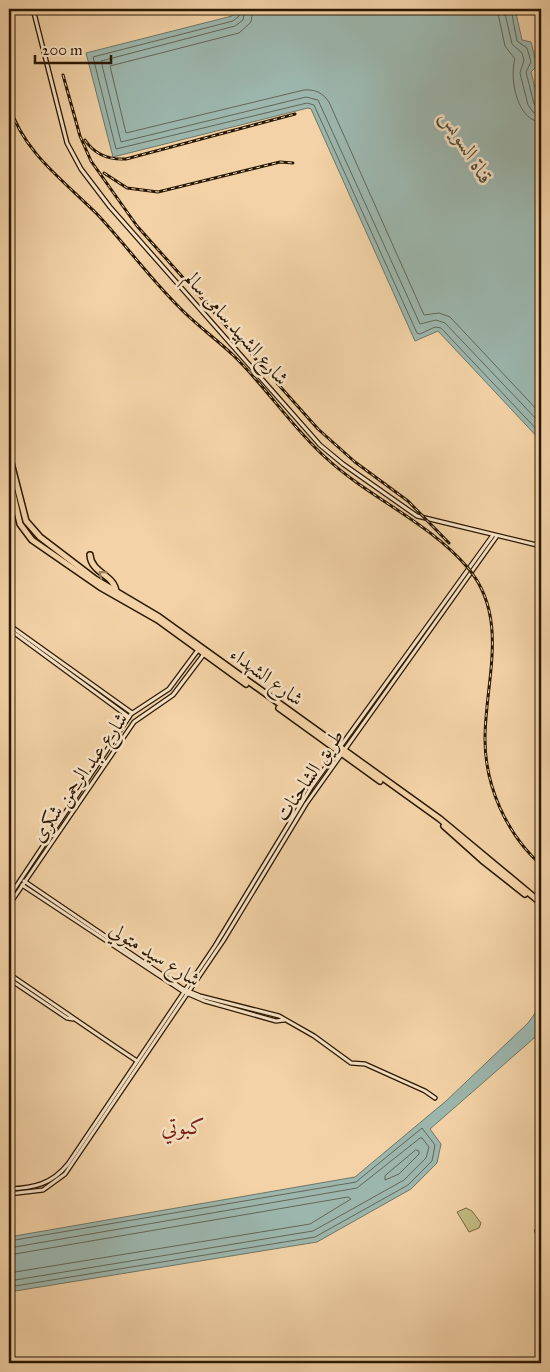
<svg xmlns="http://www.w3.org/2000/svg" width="550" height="1372" viewBox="0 0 550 1372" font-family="'IM FELL Great Primer',Amiri,serif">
<rect width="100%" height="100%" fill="#f2d2a6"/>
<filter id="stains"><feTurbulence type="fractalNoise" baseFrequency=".004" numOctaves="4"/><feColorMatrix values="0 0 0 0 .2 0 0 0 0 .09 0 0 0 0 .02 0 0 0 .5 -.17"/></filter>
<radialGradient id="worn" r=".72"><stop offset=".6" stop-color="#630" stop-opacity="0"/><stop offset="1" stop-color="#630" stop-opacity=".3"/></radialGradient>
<!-- green -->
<polygon fill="#c2ba82" stroke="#766842" points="466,1208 472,1211 481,1223 479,1228 469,1232 457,1212"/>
<!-- water -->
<g fill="#9cb6ad" stroke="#6e7668">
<polygon points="234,9 515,9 522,40 531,42 537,66 531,72 541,112 541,441 438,331 415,341 311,109 308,108 113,157 86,53 232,16 234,13"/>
<polygon points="541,1005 541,1032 430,1129 441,1144 437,1163 411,1189 317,1242 9,1292 9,1237 355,1177 446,1101 528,1023"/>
</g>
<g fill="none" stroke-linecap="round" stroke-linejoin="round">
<!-- shore -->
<g stroke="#636657" stroke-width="1">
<polyline points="239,9 239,16 233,21 93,57 116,149 307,103 314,105 417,333 420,334 435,327 441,328 541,434"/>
<polyline points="245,9 243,20 235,26 101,61 121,142 306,97 318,100 420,324 436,320 445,323 541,424"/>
<path d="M 253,9 L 251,22 L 239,33 L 110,66 L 126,133 L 304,90 C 315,89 323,93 329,102 L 424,315 L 439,313 L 450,317 L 541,414"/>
<path d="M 497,9 L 505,46 L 515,59 C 509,78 517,121 541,122"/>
<polyline points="504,9 512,44 522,53 524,60 520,73 528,105 533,112 541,114"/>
<polyline points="511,9 517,41 527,48 531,62 526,72 534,104 541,108"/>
<polygon points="416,1150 419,1151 419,1154 399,1174 385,1180 385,1176"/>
<polyline points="9,1241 356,1182 422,1128 435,1145 432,1161 408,1185 315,1237 9,1287"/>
<polyline points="9,1248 357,1188 420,1138 422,1138 429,1147 426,1158 404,1180 313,1231 9,1281"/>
<polyline points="9,1255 348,1197 351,1199 310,1224 9,1273"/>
</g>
<!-- secondary casing -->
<g stroke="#2a1701" stroke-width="5.5">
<g id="secondary">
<polyline points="33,9 67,143 81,169 110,207 320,445 343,464 417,516 541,546"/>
<polyline points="9,625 132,713"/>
<polyline points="9,629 129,717"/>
<polyline points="24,881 183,989 200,996 279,1016 314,1036 351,1063 365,1064 425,1091 435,1098"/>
<polyline points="22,885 184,992 205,1001 276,1021 284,1020"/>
<polyline points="9,897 131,714 169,689 198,650"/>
<polyline points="9,905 134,722 173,695 204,654"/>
<path d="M 9,974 C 52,1003 93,1032 137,1061"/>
<polyline points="9,979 67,1018 73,1019"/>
<path d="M 9,1189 C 34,1188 52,1184 68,1164 L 215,946 L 312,786 L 493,535"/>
<polyline points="9,1194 43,1190 65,1174 223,941 306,804 497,536"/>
<polyline points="537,1231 541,1243"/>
</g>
</g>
<!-- highway casing -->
<g stroke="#2a1701" stroke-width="8">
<g id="highway">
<polyline points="9,455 26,521 40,537 95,579 159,617 440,819 541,903"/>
<polyline points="9,477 20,524 32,540 100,587 158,620 246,684"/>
<path d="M 90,555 C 91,573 115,575 116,592"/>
<polyline points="279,708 380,781"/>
<polyline points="444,826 482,860 525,894"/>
</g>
</g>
<!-- secondary -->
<use href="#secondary" stroke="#f7e2c5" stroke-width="3"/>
<!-- highway -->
<use href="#highway" stroke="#f2d2a6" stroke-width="5"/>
<!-- rail casing -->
<g stroke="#2a1701" stroke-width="3">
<g id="rail">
<polyline points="63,75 80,136 91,161 137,226 318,429 355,462 408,501 449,543"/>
<path d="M 9,105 C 24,153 63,180 97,214 C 125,244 149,277 178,306 C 195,324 215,338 233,355 C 266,387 291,426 325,457 C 369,498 429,522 468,568 C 510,618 485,681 485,739 C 485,786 506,833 541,865"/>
<path d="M 85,140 C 95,155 109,160 126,159 L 295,114"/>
<polyline points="104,173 127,188 158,192 280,162 293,163"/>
</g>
</g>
<!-- rail -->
<use href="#rail" stroke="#f7e2c5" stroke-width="1" stroke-dasharray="4" stroke-linecap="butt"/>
</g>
<!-- one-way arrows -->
<defs><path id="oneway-chevron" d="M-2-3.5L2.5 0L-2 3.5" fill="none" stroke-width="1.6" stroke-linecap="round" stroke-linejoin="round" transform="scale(1.25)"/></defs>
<use stroke="#987e5c" href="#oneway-chevron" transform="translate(102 574) rotate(-141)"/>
<g text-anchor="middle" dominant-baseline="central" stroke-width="5" stroke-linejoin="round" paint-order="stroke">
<!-- street labels -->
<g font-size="20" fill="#2a1701" stroke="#f7e2c5">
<text transform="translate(237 328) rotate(48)">شارع الشهيد سامى سالم</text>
<text transform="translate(267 676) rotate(36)">شارع الشهداء</text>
<text transform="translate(309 775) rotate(-56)">طريق الشاحنات</text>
<text transform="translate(79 777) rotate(-55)">شارع عبد الرحمن شكرى</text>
<text transform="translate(155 954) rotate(32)">شارع سيد متولي</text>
</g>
<!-- water labels -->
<g font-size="21" font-style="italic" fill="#524f3d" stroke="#f7e2c5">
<text transform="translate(467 147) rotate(59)">قناة السويس</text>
</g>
<!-- quarter labels -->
<g font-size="22" fill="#7a1f14" stroke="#f7e2c5">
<text x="183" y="1126">كبوتي</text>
</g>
</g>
<!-- margin -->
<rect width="550" height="1372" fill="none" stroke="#f2d2a6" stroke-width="30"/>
<rect x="10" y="10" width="530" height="1352" fill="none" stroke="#2a1701" stroke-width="2.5"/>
<rect x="15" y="15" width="520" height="1342" fill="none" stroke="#2a1701"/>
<!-- scale -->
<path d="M35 55v8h76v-8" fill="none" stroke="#2a1701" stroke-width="2.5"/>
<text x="42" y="55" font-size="15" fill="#2a1701" stroke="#f7e2c5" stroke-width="4" paint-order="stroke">200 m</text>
<rect width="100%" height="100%" filter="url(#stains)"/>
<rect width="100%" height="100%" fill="url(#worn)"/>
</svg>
